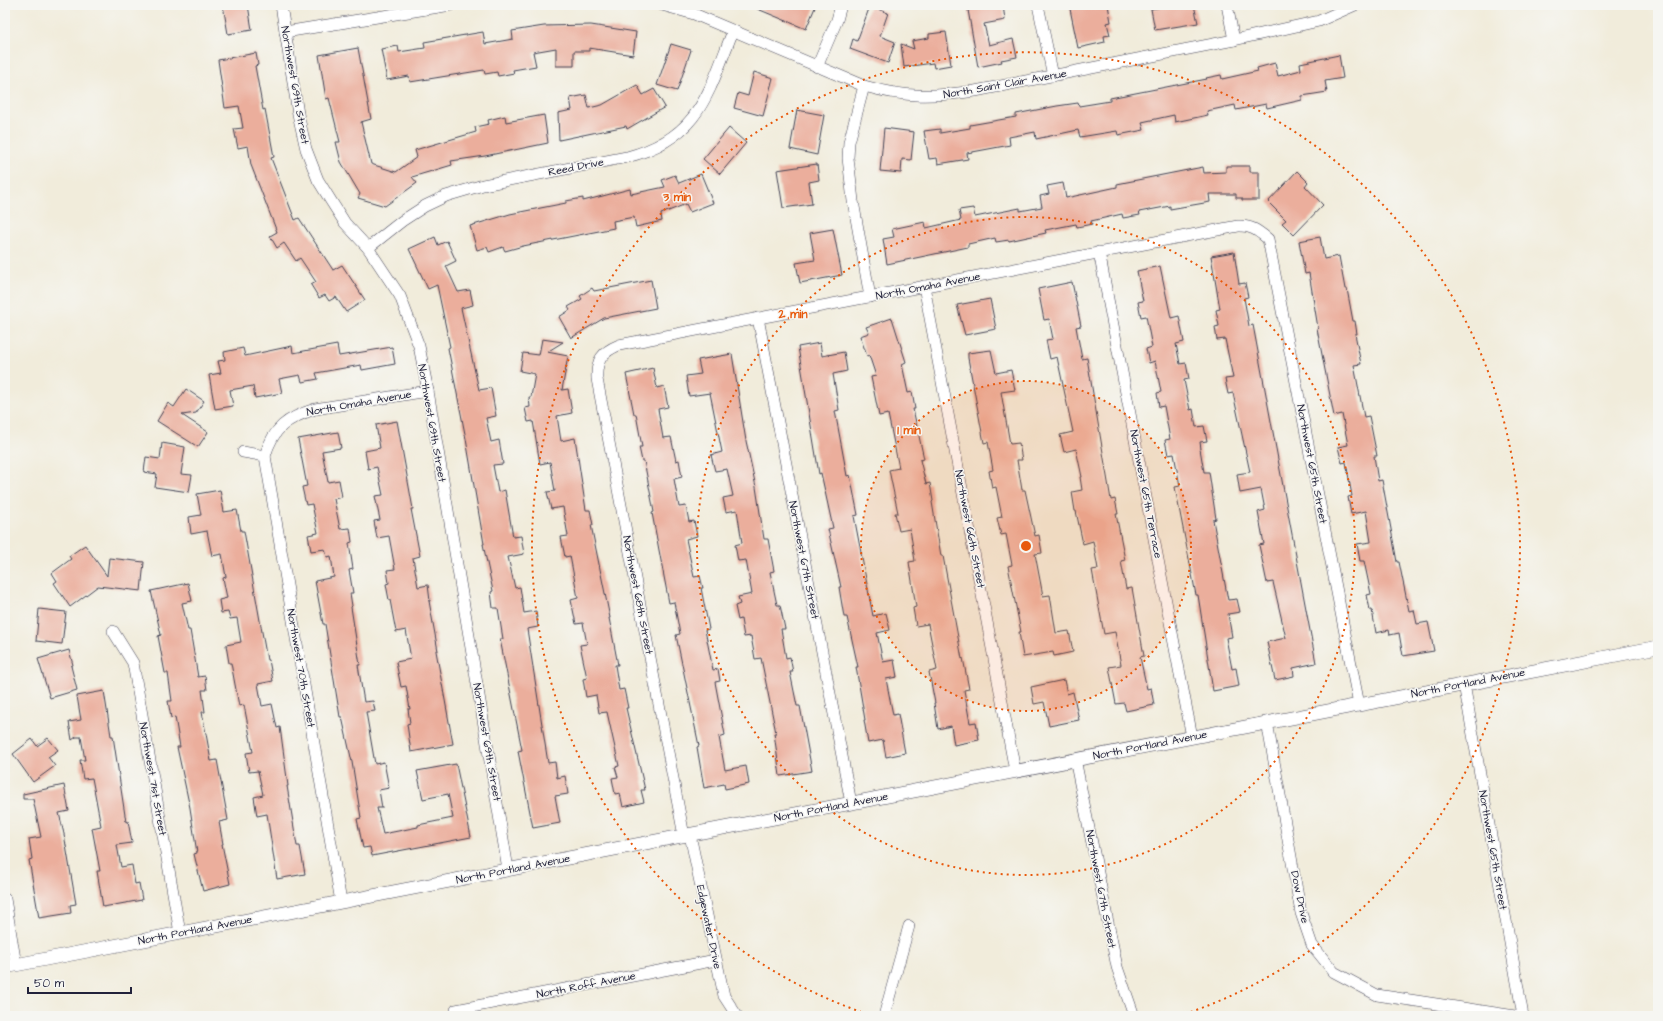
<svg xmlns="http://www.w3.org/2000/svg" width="1663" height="1021" viewBox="0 0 1663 1021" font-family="'Architects Daughter',sans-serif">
<rect width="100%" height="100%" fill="#f6f6f2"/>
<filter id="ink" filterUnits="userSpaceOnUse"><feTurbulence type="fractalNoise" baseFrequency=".025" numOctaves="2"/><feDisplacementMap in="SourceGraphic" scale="8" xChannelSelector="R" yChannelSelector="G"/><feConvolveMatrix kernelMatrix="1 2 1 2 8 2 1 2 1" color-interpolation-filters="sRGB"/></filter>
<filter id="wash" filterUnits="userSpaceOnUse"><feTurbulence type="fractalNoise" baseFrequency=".012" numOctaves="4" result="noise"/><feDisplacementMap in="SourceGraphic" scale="16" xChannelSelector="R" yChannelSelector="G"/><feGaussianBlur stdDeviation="0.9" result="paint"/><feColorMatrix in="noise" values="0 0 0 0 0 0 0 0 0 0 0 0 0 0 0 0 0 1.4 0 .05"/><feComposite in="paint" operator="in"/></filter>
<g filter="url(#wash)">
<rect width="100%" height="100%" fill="#f1ecdb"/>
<g id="blocks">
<!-- building -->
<g fill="#ebae9c">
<polygon points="223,5 248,5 252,30 228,34"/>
<polygon points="748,5 816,5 806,29"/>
<polygon points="980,5 1003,5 1005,20 984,24 989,45 1013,39 1017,57 1001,60 1002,62 978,67 968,10 980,8"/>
<polygon points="1090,5 1108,5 1111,22 1107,23 1110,35 1104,36 1105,42 1078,48 1070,9"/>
<polygon points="1173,5 1194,5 1198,23 1155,30 1151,9"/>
<polygon points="870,6 888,13 880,36 895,42 888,63 850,49 853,39 857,41"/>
<polygon points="591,25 636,32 633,55 589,48 589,51 574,51 574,66 556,66 556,48 533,52 536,66 513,70 514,73 498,76 497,72 485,74 484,70 410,82 409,76 387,80 381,49 398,46 399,52 425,48 424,42 483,32 485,44 513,39 512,31 544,26"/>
<polygon points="946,32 951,65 934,68 933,63 904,67 901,44 914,49 912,41 929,38 929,34"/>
<polygon points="671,44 691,50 677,91 657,85"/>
<polygon points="358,48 371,119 361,122 371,164 396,172 417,157 415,150 476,132 475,127 489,124 488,120 505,116 506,122 544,115 548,143 485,156 451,161 452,165 412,177 417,183 385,206 358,198 360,194 341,162 336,142 340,142 329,98 326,99 319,55"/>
<polygon points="256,53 258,65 255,66 263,110 265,109 274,157 271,158 295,220 299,218 333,270 342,265 365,300 346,312 336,297 329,301 325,295 319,298 311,285 316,282 300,258 296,261 284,243 277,248 270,236 277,232 251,165 248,146 238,148 234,129 243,128 239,106 225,108 218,60"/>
<polygon points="1339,55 1343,78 1325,81 1327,92 1302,96 1302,100 1267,108 1266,104 1236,110 1235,105 1207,111 1208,115 1175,122 1174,115 1142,122 1144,130 1118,135 1117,131 1080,137 1078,130 1036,139 1035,132 1009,137 1010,145 967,153 968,159 938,164 937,158 929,159 924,131 940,129 940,133 970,128 970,125 1016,117 1016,114 1057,106 1078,103 1079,106 1110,101 1110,98 1207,79 1206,78 1221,75 1222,79 1258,71 1257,68 1275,63 1278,76 1301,70 1300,63"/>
<polygon points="754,72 773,78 763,116 734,108 738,93 748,96"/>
<polygon points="637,85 643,95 654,89 665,107 627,129 626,126 559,140 558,113 572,110 570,98 586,95 589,108 602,105"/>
<polygon points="797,110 824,115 817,155 790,149"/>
<polygon points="729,128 746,143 720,174 703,159"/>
<polygon points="884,128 914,132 911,160 902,159 901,173 880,171"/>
<polygon points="817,164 819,180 809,182 812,204 783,208 777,170"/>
<polygon points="1226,166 1250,166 1250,172 1259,172 1259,200 1242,200 1242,198 1236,198 1236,194 1209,194 1210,202 1170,209 1170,206 1139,212 1140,215 1123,218 1122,214 1091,221 1092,224 1077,227 1076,224 1045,230 1046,233 1009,241 1009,240 996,242 995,238 968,244 968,247 887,264 883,239 894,237 892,229 925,222 926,228 961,220 959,210 973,208 975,217 1020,208 1020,211 1042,207 1040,196 1049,194 1047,186 1063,183 1066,198 1117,187 1117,184 1203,167 1204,173 1226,172"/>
<polygon points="1297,171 1308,182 1305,186 1323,205 1294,235 1282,223 1286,220 1268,202"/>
<polygon points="701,174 713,203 690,212 686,204 661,214 662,221 636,227 634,217 613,221 614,228 523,246 505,251 503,247 489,252 487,247 477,250 470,226 510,214 566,203 566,201 583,198 583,201 630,189 631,194 665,187 662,180 675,175 679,183"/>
<polygon points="833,229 842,275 800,283 796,263 815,260 810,233"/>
<polygon points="435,237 438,245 447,241 456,261 446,266 458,292 470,290 473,305 461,308 479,390 491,388 496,416 486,418 491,442 499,440 503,464 493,465 498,492 505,490 513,537 521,536 524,554 508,557 515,588 520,587 524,613 536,611 538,627 527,629 548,763 555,762 557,778 565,776 568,794 555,796 560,823 533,828 518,751 522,750 500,639 503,639 498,608 493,608 491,592 493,591 483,544 484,544 466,439 448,348 450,347 437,285 428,289 409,249"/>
<polygon points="1320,237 1324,259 1339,256 1345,289 1347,289 1353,321 1355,321 1357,334 1355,334 1361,364 1354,365 1364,417 1369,416 1377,456 1374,456 1378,481 1382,480 1397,562 1399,562 1409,611 1414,610 1417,624 1428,622 1434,651 1403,656 1399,633 1390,635 1389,630 1376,633 1372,610 1370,610 1367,595 1371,594 1364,561 1360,561 1357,544 1371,542 1366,511 1351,514 1348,497 1352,496 1346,462 1342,463 1338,447 1348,445 1342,414 1334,416 1317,329 1318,328 1309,273 1305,274 1299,241"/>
<polygon points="1234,252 1239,284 1245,283 1248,297 1244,298 1249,326 1253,325 1316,663 1293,668 1294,676 1275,680 1267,642 1286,638 1273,582 1267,583 1259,545 1264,544 1258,512 1265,510 1261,489 1240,493 1237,474 1250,472 1233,393 1228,394 1225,379 1233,378 1225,339 1217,340 1215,327 1219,326 1216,310 1220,309 1211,256"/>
<polygon points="1160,266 1171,318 1179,316 1184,342 1176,344 1180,364 1186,363 1189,379 1184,380 1190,410 1193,409 1196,427 1204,426 1207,441 1200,442 1201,449 1200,449 1204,472 1209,472 1216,519 1213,520 1228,600 1237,599 1240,612 1228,614 1232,637 1226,638 1232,669 1236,668 1239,686 1213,691 1198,595 1196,595 1175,487 1180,486 1174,454 1168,455 1165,440 1170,439 1164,406 1159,407 1157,393 1161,392 1155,361 1149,363 1146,349 1152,347 1146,316 1141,317 1138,302 1143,301 1137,271"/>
<polygon points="651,280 656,308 604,318 571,338 559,317 570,310 568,307 582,299 580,296 592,288 594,291"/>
<polygon points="1072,282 1081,326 1076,327 1082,359 1087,358 1111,500 1115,499 1118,514 1116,514 1125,560 1121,561 1126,589 1132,588 1144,656 1140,657 1147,689 1151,688 1154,705 1126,711 1124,703 1116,704 1109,667 1121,665 1115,632 1104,634 1092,570 1098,569 1093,541 1083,544 1076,511 1075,511 1072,492 1082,490 1080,477 1082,477 1076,449 1064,452 1060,435 1073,432 1057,357 1050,359 1046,340 1053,339 1049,319 1044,320 1038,289"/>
<polygon points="990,299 996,329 965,335 957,305"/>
<polygon points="892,318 906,362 902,364 908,393 912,392 915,409 913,409 924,459 920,460 926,484 930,483 933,501 932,502 941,556 943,556 962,659 963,658 969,689 964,690 970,723 976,722 979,740 954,745 951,726 938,729 934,703 935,703 929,672 937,670 928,624 916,626 913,608 916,607 909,562 915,561 910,529 899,531 895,513 898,513 889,470 899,468 888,414 879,416 871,377 876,376 869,355 867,356 860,336 869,333 866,327"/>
<polygon points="542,339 563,342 547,352 568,356 562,390 568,389 572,413 557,416 561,441 575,438 586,510 590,510 593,525 591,525 610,618 609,618 618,665 615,665 619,690 624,689 628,708 626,708 645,790 641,790 644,802 623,807 620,793 615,794 612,778 618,777 615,767 619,766 607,712 599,713 596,695 586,697 583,679 587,678 580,645 587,644 583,623 576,624 571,600 578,598 570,556 565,557 561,537 568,536 563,507 551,509 547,492 555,491 550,462 540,464 533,421 528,422 525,408 530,407 529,397 531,397 535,374 520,371 523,353 539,355"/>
<polygon points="820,343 822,356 844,352 847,371 833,374 839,410 835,411 847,476 850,475 858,515 854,516 873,616 886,613 890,630 877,633 883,662 894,660 897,677 886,679 893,715 898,714 905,753 886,757 883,740 868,743 864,720 865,720 856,667 858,667 847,617 844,617 839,587 841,587 828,529 833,528 821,473 819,474 798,347"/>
<polygon points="337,345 339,356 392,347 395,364 362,370 361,365 316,373 318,379 302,382 300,375 279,379 282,393 255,398 253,386 230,390 233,406 215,409 209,375 221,373 218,361 225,360 224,352 243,348 245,356 292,346 293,353"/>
<polygon points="991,350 996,373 1011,370 1015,390 1001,392 1010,444 1019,443 1022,460 1017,460 1022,490 1025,490 1035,536 1039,535 1042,553 1035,554 1043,596 1050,595 1056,633 1069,631 1073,652 1054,656 1053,652 1023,657 1019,632 1021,632 1008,566 1012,565 1006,534 1001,535 997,518 1002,517 996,487 992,488 989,471 993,470 988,442 984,443 968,358 968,353"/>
<polygon points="732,354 746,441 756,487 764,539 768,539 774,571 770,572 777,605 780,605 785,629 781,629 786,658 790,657 793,672 790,672 797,706 800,706 812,771 780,776 774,733 776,733 761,658 755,659 751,636 744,637 741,619 738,620 735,606 740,604 738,597 752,594 746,560 738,561 735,545 742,543 737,510 726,512 723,498 733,496 727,469 715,471 711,455 722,452 710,393 689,396 686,376 701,374 698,360"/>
<polygon points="653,368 657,388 664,386 668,407 658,409 663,438 671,437 676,461 679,460 682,477 674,479 679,507 686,506 689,522 694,521 697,536 686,539 694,577 700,576 703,588 701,588 709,629 705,630 713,670 718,669 720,681 715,682 725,735 719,737 725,770 746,766 749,784 725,789 724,784 704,788 697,747 699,746 676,635 680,634 674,602 669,603 652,513 654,512 644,461 642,461 639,447 642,447 636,414 634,414 626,374"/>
<polygon points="186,389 204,401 196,413 182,415 208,432 198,447 157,421 168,403 174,407"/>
<polygon points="397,421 413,509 411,509 420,556 413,558 418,587 428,585 430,601 429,601 438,651 436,651 453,744 411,752 407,724 410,723 408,709 410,709 406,686 401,687 396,662 411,659 406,630 396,632 390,600 389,600 386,584 389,583 387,570 395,569 389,536 377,538 374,521 380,520 375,496 383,495 377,467 368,469 365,451 380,448 376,425"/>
<polygon points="338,432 341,448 322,451 328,482 339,480 342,497 334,499 340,529 350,528 352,542 349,543 353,569 349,570 353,593 350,593 352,606 351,607 360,665 358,665 364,702 373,701 375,711 366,712 375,764 384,762 389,788 379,790 382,808 377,808 383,834 418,827 418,825 453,818 448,794 423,799 417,771 456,764 471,837 372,856 370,847 363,848 357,819 361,818 352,762 342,717 340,717 325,624 323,624 315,581 334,577 331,556 327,557 325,549 311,551 308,535 318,533 312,504 306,505 302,487 307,486 298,439"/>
<polygon points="162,443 185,447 181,474 192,475 189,492 155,487 157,474 144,472 146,457 160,459"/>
<polygon points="220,490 224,512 237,510 241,531 244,531 267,660 269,660 273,681 258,684 262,706 272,704 277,728 280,727 288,786 287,786 297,846 300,846 305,874 277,879 267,814 257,816 254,797 263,795 258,771 249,772 246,753 253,752 244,705 239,706 231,663 229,663 226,645 241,642 237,618 230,619 228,612 221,613 219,600 227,598 223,578 226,577 222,554 212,556 207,531 191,534 189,517 201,515 197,494"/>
<polygon points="85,545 107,576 109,558 144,562 141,591 98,586 70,607 54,583 57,581 52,573 71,559 69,556"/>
<polygon points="188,583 192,601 182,603 188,630 190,630 198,677 205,676 207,690 202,690 205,712 202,712 211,761 217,760 228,820 219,822 223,844 222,844 230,884 203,891 194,854 197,853 190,808 177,747 180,747 175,717 171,718 168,701 172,701 168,673 165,673 158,636 161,635 151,591"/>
<polygon points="39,609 66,612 62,644 36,641"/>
<polygon points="69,650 73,665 71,666 77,690 50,698 38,659"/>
<polygon points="1064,680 1067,694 1073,692 1079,720 1049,726 1044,702 1034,704 1031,687"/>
<polygon points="104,691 111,736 113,736 126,822 128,821 132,843 117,845 121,867 132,865 135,884 139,883 142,900 103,907 97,871 100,871 92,828 101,826 92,778 83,779 80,760 85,760 81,737 76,737 72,740 69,722 81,720 77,696"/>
<polygon points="48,738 58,750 48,757 55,766 33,782 13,754 32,739 37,746"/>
<polygon points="64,785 69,811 59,813 64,834 76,904 70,905 71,913 39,918 29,860 32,859 29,839 41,837 33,799 23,799 23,794"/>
</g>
</g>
</g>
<g filter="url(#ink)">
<use href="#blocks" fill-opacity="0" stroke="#414053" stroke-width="1"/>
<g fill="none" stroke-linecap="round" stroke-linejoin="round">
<!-- minor casing -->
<g stroke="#414053" stroke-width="12">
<g id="minor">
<polyline points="281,5 298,114 306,149 318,180 331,201 345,223 368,248 400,296 419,346 428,391 508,869"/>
<path d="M 662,5 L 694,14 L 864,86 C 907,98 932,97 975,91 L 1234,40 L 1319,21 L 1355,5"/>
<polyline points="1038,5 1053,76"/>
<polyline points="1227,5 1234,40"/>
<polyline points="285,32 451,5"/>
<polyline points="817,67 837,20 841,5"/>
<polyline points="864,86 849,142 848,158 853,201 870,297"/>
<path d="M 368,248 L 402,221 L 425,206 L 446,196 L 483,185 L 627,157 C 700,138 708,93 733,31"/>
<polyline points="1099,252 1192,737"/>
<polyline points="924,286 1015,771"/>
<polyline points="758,318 851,803"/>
<polyline points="243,452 265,456 341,902"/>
<path d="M 265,456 C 273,428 287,418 315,409 L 428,391"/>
<polyline points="113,631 133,663 180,933"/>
<polyline points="1464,684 1523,1016"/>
<polyline points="1267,722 1301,913 1312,945 1334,972 1377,995 1515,1016"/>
<polyline points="1075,759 1117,967 1134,1016"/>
<polyline points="690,835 724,996 737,1016"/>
<path d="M 684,836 L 597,379 C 596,360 602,352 619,345 L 1238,226 C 1251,225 1258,231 1268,239 L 1359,705"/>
<polyline points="5,899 16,965"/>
<polyline points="457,1016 456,1010 716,960"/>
<polyline points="884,1016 909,926"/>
</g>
</g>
<!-- tertiary casing -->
<g stroke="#414053" stroke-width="14">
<polyline id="tertiary" points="5,967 1658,647"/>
</g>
<!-- minor -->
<use href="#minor" stroke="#fff" stroke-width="11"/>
<!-- tertiary -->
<use href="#tertiary" stroke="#fff" stroke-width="13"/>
</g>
</g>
<!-- distance rings -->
<circle cx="1026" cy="546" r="165" fill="#e8590c" fill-opacity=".12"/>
<g fill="none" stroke="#e8590c" stroke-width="2" stroke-dasharray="2 4">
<circle cx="1026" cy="546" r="165"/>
<circle cx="1026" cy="546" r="329"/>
<path d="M873 1016A494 494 0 1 1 1179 1016"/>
</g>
<g text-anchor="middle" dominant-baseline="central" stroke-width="3" stroke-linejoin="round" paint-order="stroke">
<!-- street labels -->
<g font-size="11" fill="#22223b" stroke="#f6f6f2">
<text transform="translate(1005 84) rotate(-10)">North Saint Clair Avenue</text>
<text transform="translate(295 85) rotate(80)">Northwest 69th Street</text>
<text transform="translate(576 167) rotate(-11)">Reed Drive</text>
<text transform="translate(928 286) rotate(-11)">North Omaha Avenue</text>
<text transform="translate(359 403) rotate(-10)">North Omaha Avenue</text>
<text transform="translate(432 423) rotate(80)">Northwest 69th Street</text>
<text transform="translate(1312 464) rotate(79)">Northwest 65th Street</text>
<text transform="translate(1146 494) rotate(79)">Northwest 65th Terrace</text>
<text transform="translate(970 529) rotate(79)">Northwest 66th Street</text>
<text transform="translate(804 560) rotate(79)">Northwest 67th Street</text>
<text transform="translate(638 595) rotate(79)">Northwest 68th Street</text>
<text transform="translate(301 668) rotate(80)">Northwest 70th Street</text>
<text transform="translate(1468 683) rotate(-11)">North Portland Avenue</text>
<text transform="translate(487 742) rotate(80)">Northwest 69th Street</text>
<text transform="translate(1150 745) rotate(-11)">North Portland Avenue</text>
<text transform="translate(153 779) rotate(80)">Northwest 71st Street</text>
<text transform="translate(831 807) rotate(-11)">North Portland Avenue</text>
<text transform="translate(1493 850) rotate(80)">Northwest 65th Street</text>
<text transform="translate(513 869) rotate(-11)">North Portland Avenue</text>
<text transform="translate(1101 889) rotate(79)">Northwest 67th Street</text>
<text transform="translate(1300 897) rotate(78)">Dow Drive</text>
<text transform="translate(709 927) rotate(78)">Edgewater Drive</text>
<text transform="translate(195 930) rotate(-11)">North Portland Avenue</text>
<text transform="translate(586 985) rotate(-11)">North Roff Avenue</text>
</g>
</g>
<circle cx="1026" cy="546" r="6" fill="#e8590c" stroke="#f6f6f2" stroke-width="2"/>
<g font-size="12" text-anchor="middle" font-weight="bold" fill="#e8590c" stroke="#f6f6f2" stroke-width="3" stroke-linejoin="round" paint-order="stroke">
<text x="677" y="201">3 min</text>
<text x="793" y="318">2 min</text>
<text x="909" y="434">1 min</text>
</g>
<!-- margin -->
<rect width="1663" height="1021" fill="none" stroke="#f6f6f2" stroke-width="20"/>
<!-- scale -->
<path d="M28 987v6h103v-6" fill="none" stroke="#22223b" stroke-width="2"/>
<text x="34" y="987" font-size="12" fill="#22223b" stroke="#f6f6f2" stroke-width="3" paint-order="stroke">50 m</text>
</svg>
